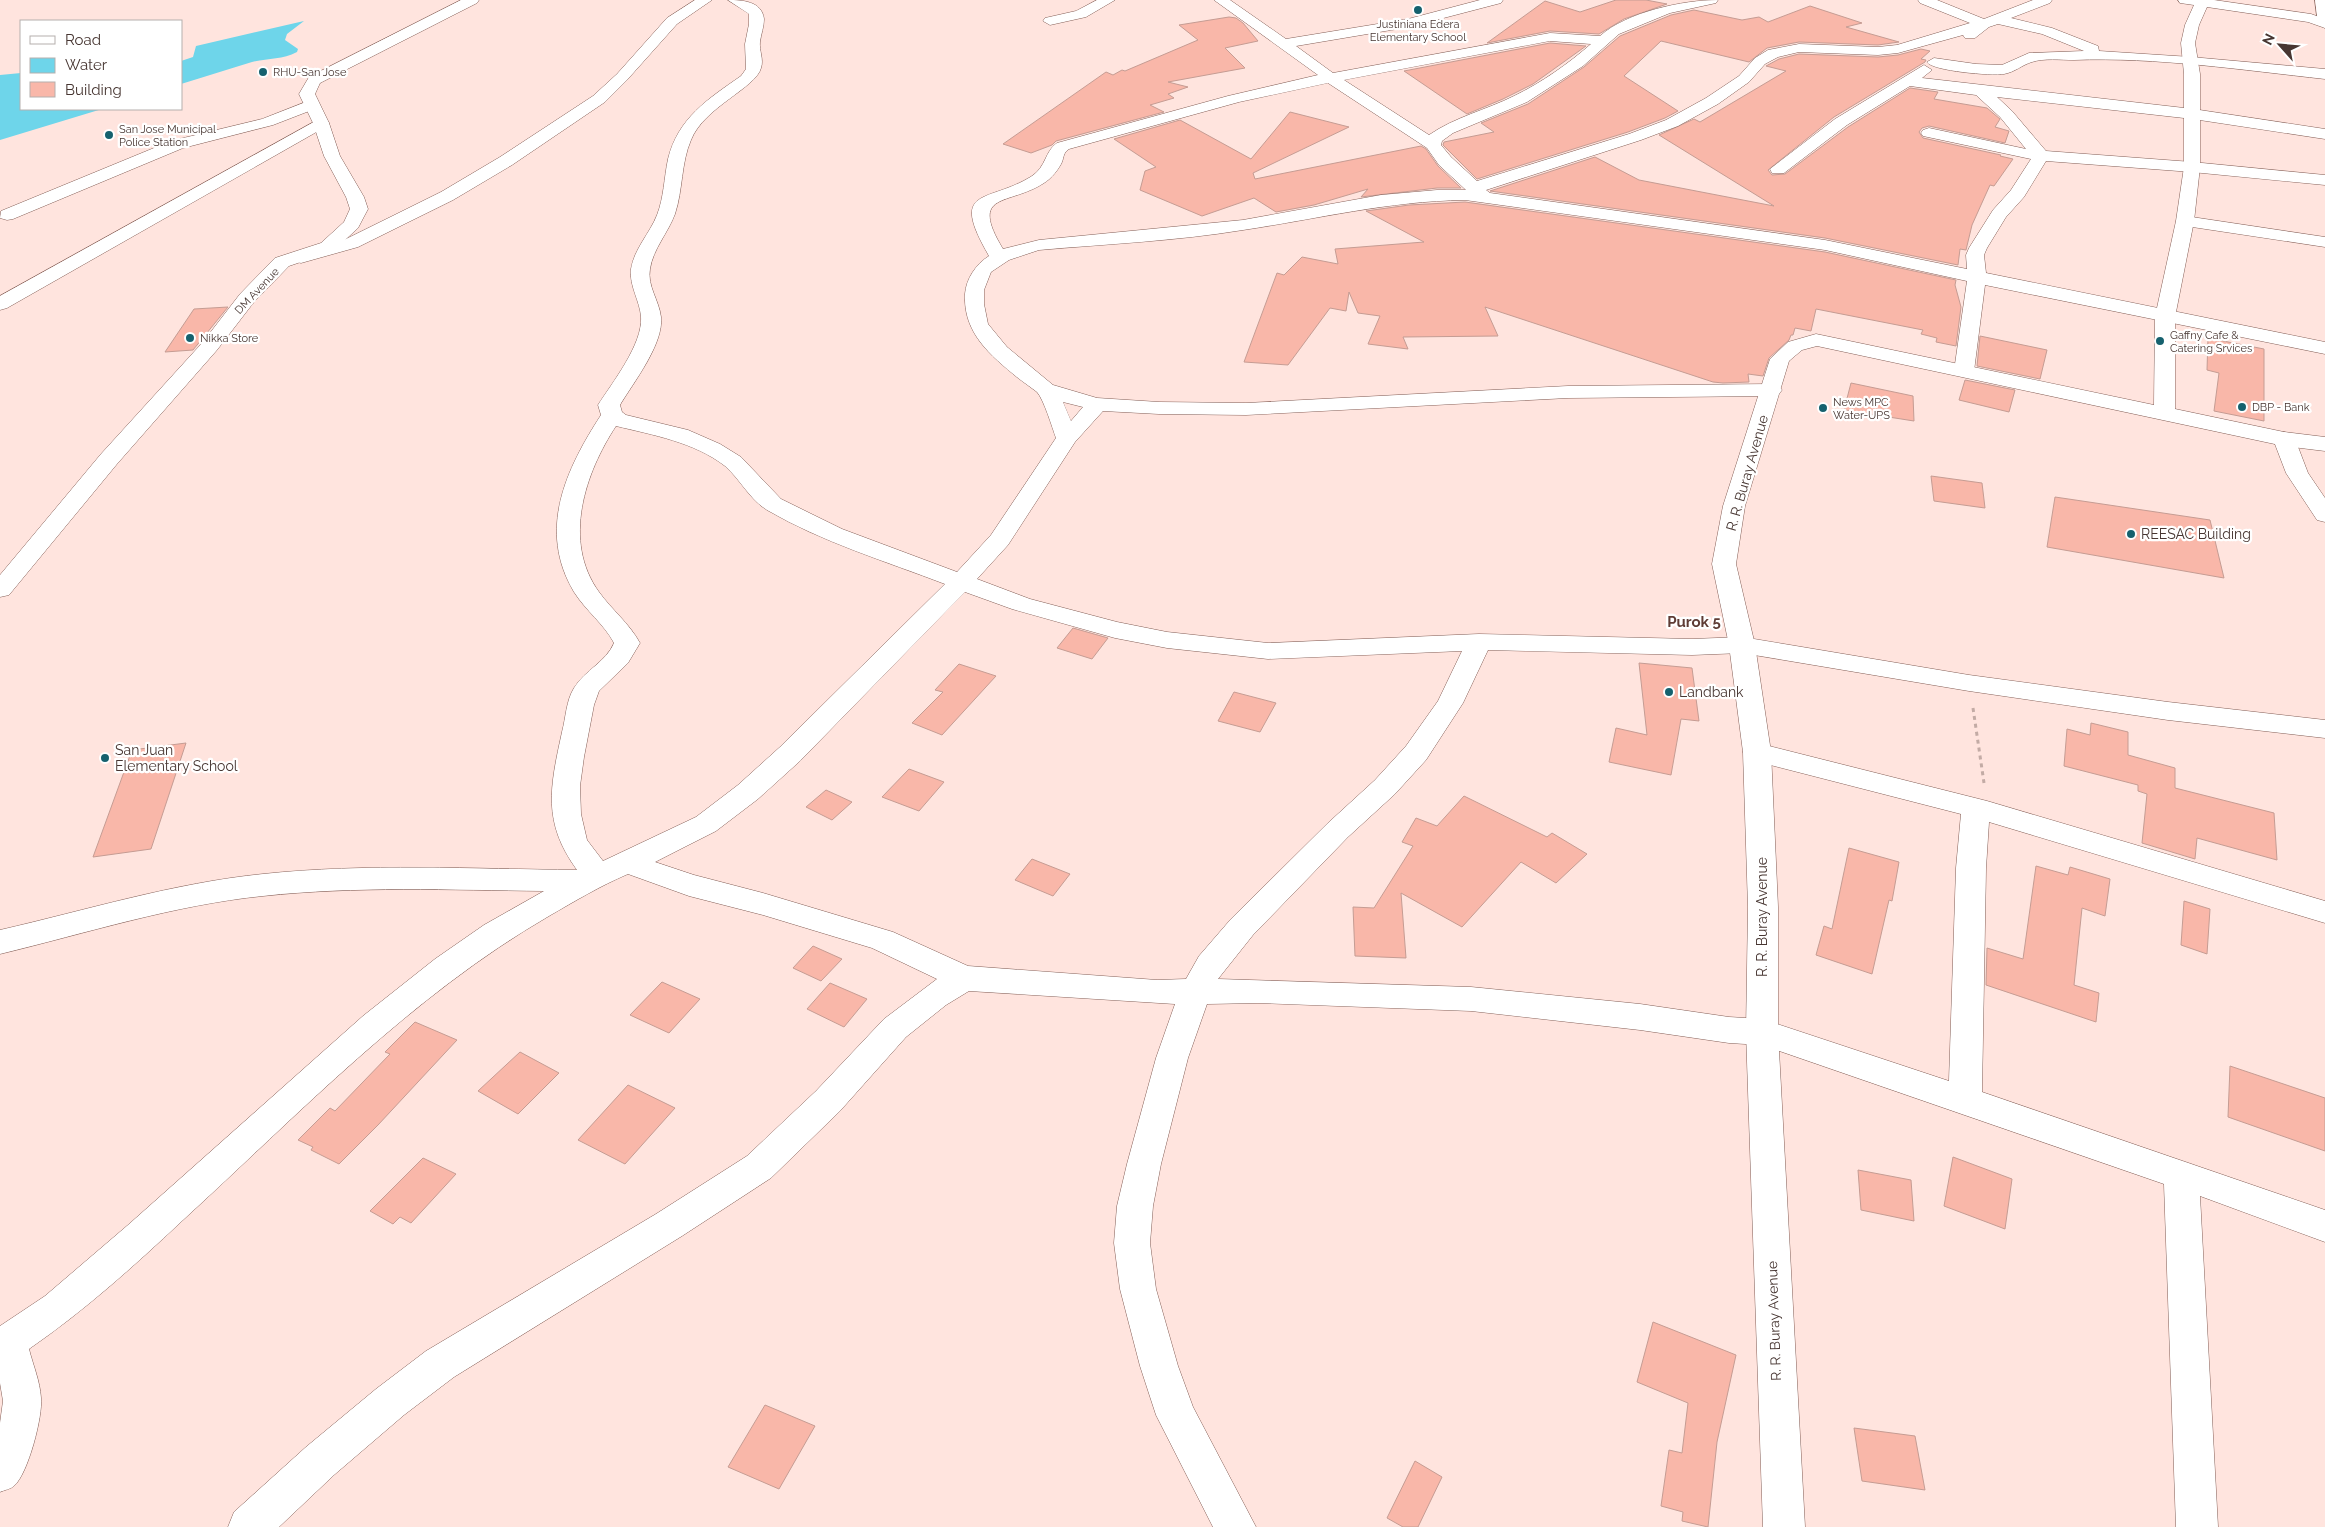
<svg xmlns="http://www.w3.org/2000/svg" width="2325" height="1527" viewBox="0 0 2325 1527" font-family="Raleway,sans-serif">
<rect width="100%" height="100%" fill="#ffe4de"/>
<!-- water -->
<g fill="#6ed5ea">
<path d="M 304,21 L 287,34 L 285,40 L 298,49 L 297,52 C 282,60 268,58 252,62 C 228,69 205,77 181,84 L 181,61 L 193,57 L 196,46 Z"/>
<polygon points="21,73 21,109 102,109 0,140 0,75"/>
</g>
<!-- building -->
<g fill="#f9b7a9" stroke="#c59c93">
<polygon points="1616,0 1646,0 1667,4 1624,19 1599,34 1550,31 1487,43 1545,1 1580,12"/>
<polygon points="1810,6 1862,23 1846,27 1899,42 1878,45 1799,42 1767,48 1749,62 1661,41 1624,76 1678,111 1665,118 1628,132 1477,179 1443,145 1444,142 1494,132 1481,123 1528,104 1584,67 1620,36 1671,15 1694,10 1742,20 1759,17 1768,22"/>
<polygon points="1229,17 1236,18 1243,23 1258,41 1225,48 1245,68 1168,82 1188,87 1168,94 1174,98 1150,105 1164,112 1056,141 1052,145 1031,153 1003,144 1106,72 1113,75 1122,70 1125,71 1198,40 1179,25"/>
<polygon points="1550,43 1586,46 1533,84 1503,99 1467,114 1404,71"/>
<polygon points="1921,49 1930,51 1921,59 1926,60 1925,62 1834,117 1768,170 1772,175 1785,174 1848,127 1910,88 1938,92 1934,99 1987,108 2000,119 1995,127 2009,131 2005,143 1929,126 1922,128 1919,132 1923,138 2001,155 2000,156 2013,159 1994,186 1990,185 1972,225 1966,250 1960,249 1958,265 1825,238 1490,191 1595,157 1639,180 1774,206 1659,135 1694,119 1700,122 1786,71 1766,66 1779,59 1799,54 1878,57 1898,55"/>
<polygon points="1290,112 1349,127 1253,173 1255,179 1421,146 1426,149 1438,166 1461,188 1437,188 1361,197 1368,189 1314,205 1276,212 1254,198 1202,216 1140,190 1145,171 1156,167 1114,139 1180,120 1251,159"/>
<polygon points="1465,202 1825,252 1956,280 1955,285 1961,307 1956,346 1936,342 1937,338 1921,334 1923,330 1816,309 1811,331 1795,328 1793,335 1791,335 1789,340 1769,358 1763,376 1748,374 1749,382 1723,383 1713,382 1485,307 1498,336 1403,337 1408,349 1368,344 1380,316 1358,313 1349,292 1346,311 1330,308 1288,365 1244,362 1277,273 1284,275 1302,257 1338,264 1335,249 1424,242 1366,211 1409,205"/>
<polygon points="228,307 193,350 165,352 194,309"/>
<polygon points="1980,336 2047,350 2040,379 1977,366"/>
<polygon points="2208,338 2264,349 2264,421 2214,411 2219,373 2207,370"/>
<polygon points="1965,380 2015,390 2009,412 1959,400"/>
<polygon points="1851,383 1913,396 1914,421 1844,410"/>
<polygon points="1931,476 1982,483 1985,508 1934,501"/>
<polygon points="2055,497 2210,520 2224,578 2047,547"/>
<polygon points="1073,628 1108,638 1092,659 1057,648"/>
<polygon points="1639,663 1692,668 1699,721 1681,719 1671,775 1609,762 1616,728 1647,735"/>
<polygon points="959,664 996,676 942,735 912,723 943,692 935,690"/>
<polygon points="1234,692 1276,703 1260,732 1218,721"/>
<polygon points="2091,723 2128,732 2128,755 2175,768 2175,788 2274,813 2277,860 2197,838 2195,859 2142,843 2147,794 2138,791 2138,785 2064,766 2067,729 2090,735"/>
<polygon points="186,743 151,849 93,857 132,750"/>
<polygon points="909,769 944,782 919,811 882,797"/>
<polygon points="826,790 852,802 832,820 806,807"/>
<polygon points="1464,796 1547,837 1552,833 1587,854 1556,883 1521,862 1462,927 1401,893 1406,958 1355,956 1353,907 1374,908 1413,846 1402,842 1416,818 1437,826"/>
<polygon points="1849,848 1899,862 1892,901 1889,900 1872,974 1816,955 1824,926 1832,929"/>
<polygon points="1032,859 1070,874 1053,896 1015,880"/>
<polygon points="2036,866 2068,875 2070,867 2110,879 2105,916 2082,908 2074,985 2099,993 2096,1022 1986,985 1987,948 2023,959"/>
<polygon points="2184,901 2210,909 2207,954 2181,945"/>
<polygon points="813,946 842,959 821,981 793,968"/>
<polygon points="662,982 700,999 669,1033 630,1015"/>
<polygon points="830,983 867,999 844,1027 807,1009"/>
<polygon points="415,1022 457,1040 378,1125 339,1164 311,1150 313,1147 298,1140 330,1108 335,1111 390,1054 385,1052"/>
<polygon points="520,1052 559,1073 518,1114 478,1091"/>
<polygon points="2230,1066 2325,1098 2325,1151 2228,1117"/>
<polygon points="628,1085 675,1108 625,1164 578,1140"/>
<polygon points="1953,1157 2012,1179 2005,1229 1944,1206"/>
<polygon points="423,1158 456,1174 411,1223 400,1217 393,1224 370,1211"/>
<polygon points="1858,1170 1911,1180 1914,1221 1861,1210"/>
<polygon points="1653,1322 1736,1355 1717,1442 1708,1527 1682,1521 1683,1512 1661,1506 1669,1450 1682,1453 1688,1403 1637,1382"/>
<polygon points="765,1405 815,1426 779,1489 728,1467"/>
<polygon points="1854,1428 1915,1436 1925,1490 1862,1481"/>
<polygon points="1415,1461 1442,1477 1418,1527 1403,1527 1387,1518"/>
</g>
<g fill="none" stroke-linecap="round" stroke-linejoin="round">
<!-- minor casing -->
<g stroke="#845f57" stroke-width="1">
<g id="minor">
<polygon points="695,0 712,0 677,24 627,80 605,102 512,165 453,200 358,247 301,263 294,261 292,257 294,253 346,239 441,192 500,157 593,96 617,74 667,18"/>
<path d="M 728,0 C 742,0 762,1 764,19 C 764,27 761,34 760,42 C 759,51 764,59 761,68 C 756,88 704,107 691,140 C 681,163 683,190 675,214 C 668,233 653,249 650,269 C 647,286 659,300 661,317 C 664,344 633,383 620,405 L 622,412 L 626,415 L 688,430 L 720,444 L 741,457 L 781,499 L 842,529 L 957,572 L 991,535 L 1056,438 C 1052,427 1044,400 1037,392 C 1031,387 1024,383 1018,378 C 990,355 963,333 965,294 C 966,279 976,264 989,256 C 948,185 988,204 1032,176 C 1046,167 1045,151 1057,143 L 1228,96 L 1318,75 L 1214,0 L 1230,0 L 1286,39 L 1408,19 L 1480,0 L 1503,0 L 1501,3 L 1409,27 L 1296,46 L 1333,73 L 1550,33 L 1600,36 C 1627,12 1683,0 1718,0 L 1716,3 L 1670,13 L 1619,34 L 1583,66 L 1527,102 L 1453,133 L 1442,141 L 1441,145 L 1451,157 L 1477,181 L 1629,134 L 1666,120 L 1706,98 L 1739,76 L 1755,58 L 1768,50 L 1799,44 L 1878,47 L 1897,45 L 1970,23 L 1920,3 L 1918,0 L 1937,0 L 1984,19 L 2033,0 L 2052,0 L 2050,3 L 2011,18 L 2052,28 L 2098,46 L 2099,51 L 2191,57 L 2325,69 L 2325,79 C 2242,70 2157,57 2074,60 C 2061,60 2044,58 2032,62 C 2022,65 2015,72 2004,74 C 1992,76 1932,71 1927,62 L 1934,58 L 1976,64 L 2002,65 L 2029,53 L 2084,51 L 2042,34 L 1998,24 L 1989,27 L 1975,38 L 1965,38 L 1963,35 L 1898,53 L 1878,55 L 1799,52 L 1778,57 L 1765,64 L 1749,82 L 1718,104 L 1678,126 L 1641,140 L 1486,190 L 1490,193 L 1825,240 L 1967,269 L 1966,255 L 1969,248 L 1993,210 L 2011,190 L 2031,159 L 1923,136 L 1921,133 L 1923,130 L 1929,128 L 2026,149 L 2000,117 L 1976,95 L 1910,86 L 1847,125 L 1784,173 L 1772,173 L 1770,169 L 1835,119 L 1924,65 L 1932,70 L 1922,78 L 2193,109 L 2325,129 L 2325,139 L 2193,119 L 1997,97 L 2012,111 L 2046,151 L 2192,162 L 2325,175 L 2325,185 L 2192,172 L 2046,161 L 2024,197 L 2006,217 L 1987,248 L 1984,255 L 1986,273 L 2325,342 L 2325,354 L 1985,285 L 1974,371 L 1971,375 L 1964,377 L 1957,375 L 1954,371 L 1967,281 L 1825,250 L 1465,200 C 1389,201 1317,219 1243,230 C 1176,241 1107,244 1039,250 L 1009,260 L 991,272 L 984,290 L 984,304 L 988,324 L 1007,347 L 1053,385 L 1097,398 L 1159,402 L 1246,403 L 1568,386 L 1772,384 L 1779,386 L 1782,390 L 1779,394 L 1772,396 L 1568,398 L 1246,415 L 1159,414 L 1103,411 L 1075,442 L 1008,545 L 977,579 L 1030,599 L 1117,622 L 1167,632 L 1268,643 L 1479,634 L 1692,639 L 1742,637 L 1969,675 L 2168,702 L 2325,720 L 2325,738 L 2168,720 L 1969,691 L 1742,653 L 1692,655 L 1488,650 L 1463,703 L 1426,760 L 1395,794 L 1348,837 L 1253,935 L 1218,979 L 1471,987 L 1640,1004 L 1729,1017 L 1762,1019 L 1949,1081 L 1956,868 L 1961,814 L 1747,759 L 1743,752 L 1747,745 L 1757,743 L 1987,801 L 2325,901 L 2325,923 L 1989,822 L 1986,868 L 1982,1092 L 2325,1210 L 2325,1242 L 2200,1196 L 2218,1527 L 2176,1527 L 2164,1184 L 1762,1045 L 1729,1043 L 1640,1030 L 1471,1011 L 1259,1003 L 1207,1004 L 1188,1058 L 1161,1164 L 1153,1206 L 1150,1243 L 1156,1289 L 1178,1366 L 1193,1407 L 1256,1527 L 1213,1527 L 1156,1415 L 1140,1366 L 1120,1289 L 1114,1243 L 1117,1206 L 1127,1164 L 1156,1058 L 1175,1004 L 969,991 L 946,1005 L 906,1037 L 840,1111 L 771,1178 L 682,1236 L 454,1377 L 404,1415 L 334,1475 L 279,1527 L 228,1527 L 234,1512 L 306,1447 L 376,1389 L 426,1351 L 656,1214 L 747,1156 L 816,1091 L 884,1019 L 937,979 L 872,948 L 763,915 L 689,896 L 628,874 C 600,886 575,901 549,916 C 411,996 299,1114 182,1221 C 133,1267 84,1311 29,1349 C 33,1365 40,1381 41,1398 C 43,1416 28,1474 14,1486 C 11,1489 4,1490 0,1492 L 0,1423 L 3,1401 L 0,1383 L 0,1326 L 45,1296 L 128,1225 L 363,1016 L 435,959 L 484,925 L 544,891 C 450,890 356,886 263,896 C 174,905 87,933 0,954 L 0,930 C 87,910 174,883 263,874 C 367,863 473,869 577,870 C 542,822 550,787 562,732 C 566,717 566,701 574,688 C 585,670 606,662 614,643 C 604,624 586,611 574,592 C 537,530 566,469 601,415 L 598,405 C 612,383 643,344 641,317 C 640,301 629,286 631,269 C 634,249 650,233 657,215 C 664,197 664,178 668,159 C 678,118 708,99 741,76 L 746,69 L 745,44 L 749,24 L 749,14 ZM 1550,41 L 1591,44 C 1568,64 1541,83 1514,96 C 1486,110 1455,117 1429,135 L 1344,80 ZM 1328,83 L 1427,148 L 1439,165 L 1466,190 L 1437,190 L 1381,195 L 1243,220 L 1039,240 L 1003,249 C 968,191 1009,206 1044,183 C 1051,179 1059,169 1062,162 C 1064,157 1063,153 1069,149 L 1239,102 ZM 1063,402 L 1083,407 L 1071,421 ZM 616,426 C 653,435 694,442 725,466 C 740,479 750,500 767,510 C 822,542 885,561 945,584 L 780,747 L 738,785 L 696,817 L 603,861 L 587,840 L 581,814 L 580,786 L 584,757 L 594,705 L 599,691 L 628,663 L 640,643 C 629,623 612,610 599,592 C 562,541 585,473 616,426 ZM 965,592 L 1012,609 L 1115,638 L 1167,648 L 1268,659 L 1462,651 L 1438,701 L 1406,746 L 1375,780 L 1328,823 L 1231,919 L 1199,956 L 1186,979 L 1157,980 L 968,966 L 893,932 L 763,893 L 694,875 L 655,862 L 716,831 L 758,799 L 800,761 Z"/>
<polygon points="1097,0 1115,0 1086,17 1050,25 1043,21 1045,18 1076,11"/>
<polygon points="311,100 317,102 319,105 317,108 273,125 183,148 13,219 7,220 0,218 1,211 171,141 262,119"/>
<polygon points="321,118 327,120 329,123 327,126 7,308 0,310 0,296"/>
<polygon points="2185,216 2325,237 2325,247 2179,225 2176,221 2179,217"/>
<polygon points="2284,432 2292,434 2295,439 2308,473 2325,498 2325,522 2317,520 2286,473 2273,439 2276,434"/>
</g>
</g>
<!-- tertiary casing -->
<g stroke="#845f57" stroke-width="1">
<polygon id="tertiary" points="2178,0 2214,0 2311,14 2325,19 2325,28 2308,22 2207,7 2199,25 2195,43 2200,74 2200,167 2194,221 2175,317 2175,409 2284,432 2325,437 2325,451 2284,446 1817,346 1802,350 1789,361 1745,506 1736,564 1755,645 1771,752 1778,907 1778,1032 1805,1527 1763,1527 1746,1032 1748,907 1743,752 1729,645 1712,564 1723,506 1770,359 1788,342 1816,334 2154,405 2155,317 2176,221 2184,167 2184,74 2181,43 2185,25 2194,5 2180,3"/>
</g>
<!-- secondary casing -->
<g stroke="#845f57" stroke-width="1">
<g id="secondary">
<polygon points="461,0 479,0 477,3 320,83 315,94 329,123 340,156 364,197 368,209 358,228 333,251 289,266 254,302 217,350 117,464 9,595 0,597 0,575 101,454 203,342 240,294 275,258 321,243 344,222 350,209 346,197 324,156 313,123 299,94 309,77"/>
<polygon points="2315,0 2325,0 2325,28 2318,24"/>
</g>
</g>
<!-- path -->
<polyline stroke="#c3aba5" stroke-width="3" stroke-dasharray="4 4" stroke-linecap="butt" points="1973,708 1984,783"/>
<!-- minor -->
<use href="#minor" fill="#fff" fill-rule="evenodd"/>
<!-- tertiary -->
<use href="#tertiary" fill="#fff" fill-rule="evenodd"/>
<!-- secondary -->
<use href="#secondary" fill="#fff" fill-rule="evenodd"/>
</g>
<!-- markers -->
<g fill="#16616e" stroke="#fff" stroke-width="2">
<circle cx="1418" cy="10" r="5"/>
<circle cx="263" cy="72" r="5"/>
<circle cx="109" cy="135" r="5"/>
<circle cx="190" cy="338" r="5"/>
<circle cx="2160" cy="341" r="5"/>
<circle cx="2242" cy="407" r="5"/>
<circle cx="1823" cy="408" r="5"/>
<circle cx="2131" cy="534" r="5"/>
<circle cx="1669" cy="692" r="5"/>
<circle cx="105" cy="758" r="5"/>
</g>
<g text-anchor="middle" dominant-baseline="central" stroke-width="4.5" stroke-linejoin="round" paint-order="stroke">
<!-- far-poi labels -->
<g font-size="11" fill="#473632" stroke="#fff" text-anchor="start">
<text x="1418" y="24" text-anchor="middle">Justiniana Edera<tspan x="1418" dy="13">Elementary School</tspan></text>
<text x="273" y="72">RHU-San Jose</text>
<text x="119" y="129">San Jose Municipal<tspan x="119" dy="13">Police Station</tspan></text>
<text x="2170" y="335">Gaffny Cafe &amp;<tspan x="2170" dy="13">Catering Srvices</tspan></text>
<text x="200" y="338">Nikka Store</text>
<text x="1833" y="402">News MPC<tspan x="1833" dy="13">Water-UPS</tspan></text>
<text x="2252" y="407">DBP - Bank</text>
</g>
<!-- far-street labels -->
<g font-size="11" fill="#473632" stroke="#fff">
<text transform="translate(257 291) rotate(-47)">DM Avenue</text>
</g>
<!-- street labels -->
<g font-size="14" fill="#473632" stroke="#fff">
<text transform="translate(1747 473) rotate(-74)">R. R. Buray Avenue</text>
<text transform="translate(1762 917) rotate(-90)">R. R. Buray Avenue</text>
<text transform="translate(1774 1321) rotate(-92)">R. R. Buray Avenue</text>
</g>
<!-- poi labels -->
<g font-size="14" fill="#473632" stroke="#fff" text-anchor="start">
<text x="2141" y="534">REESAC Building</text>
<text x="1679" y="692">Landbank</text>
<text x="115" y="750">San Juan<tspan x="115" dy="16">Elementary School</tspan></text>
</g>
<!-- neighbourhood labels -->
<g font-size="15" font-weight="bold" fill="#5f3c35" stroke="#fff">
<text x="1694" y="622">Purok 5</text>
</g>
</g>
<!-- legend -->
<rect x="20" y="20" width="162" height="90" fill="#ffffff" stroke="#b5afad"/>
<rect x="30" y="36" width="25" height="8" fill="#ffffff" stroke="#b5afad"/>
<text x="65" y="45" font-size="15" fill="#473632">Road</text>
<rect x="30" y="58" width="25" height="15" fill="#6ed5ea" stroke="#b5afad"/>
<text x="65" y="70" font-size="15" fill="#473632">Water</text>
<rect x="30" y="82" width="25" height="15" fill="#f9b7a9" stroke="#b5afad"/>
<text x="65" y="95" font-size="15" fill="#473632">Building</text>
<!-- north arrow -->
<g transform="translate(2280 45) rotate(297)" stroke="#ffffff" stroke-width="4" paint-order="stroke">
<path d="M0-4L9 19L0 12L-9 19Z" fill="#473632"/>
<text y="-8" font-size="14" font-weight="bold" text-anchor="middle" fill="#473632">N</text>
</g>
</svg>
